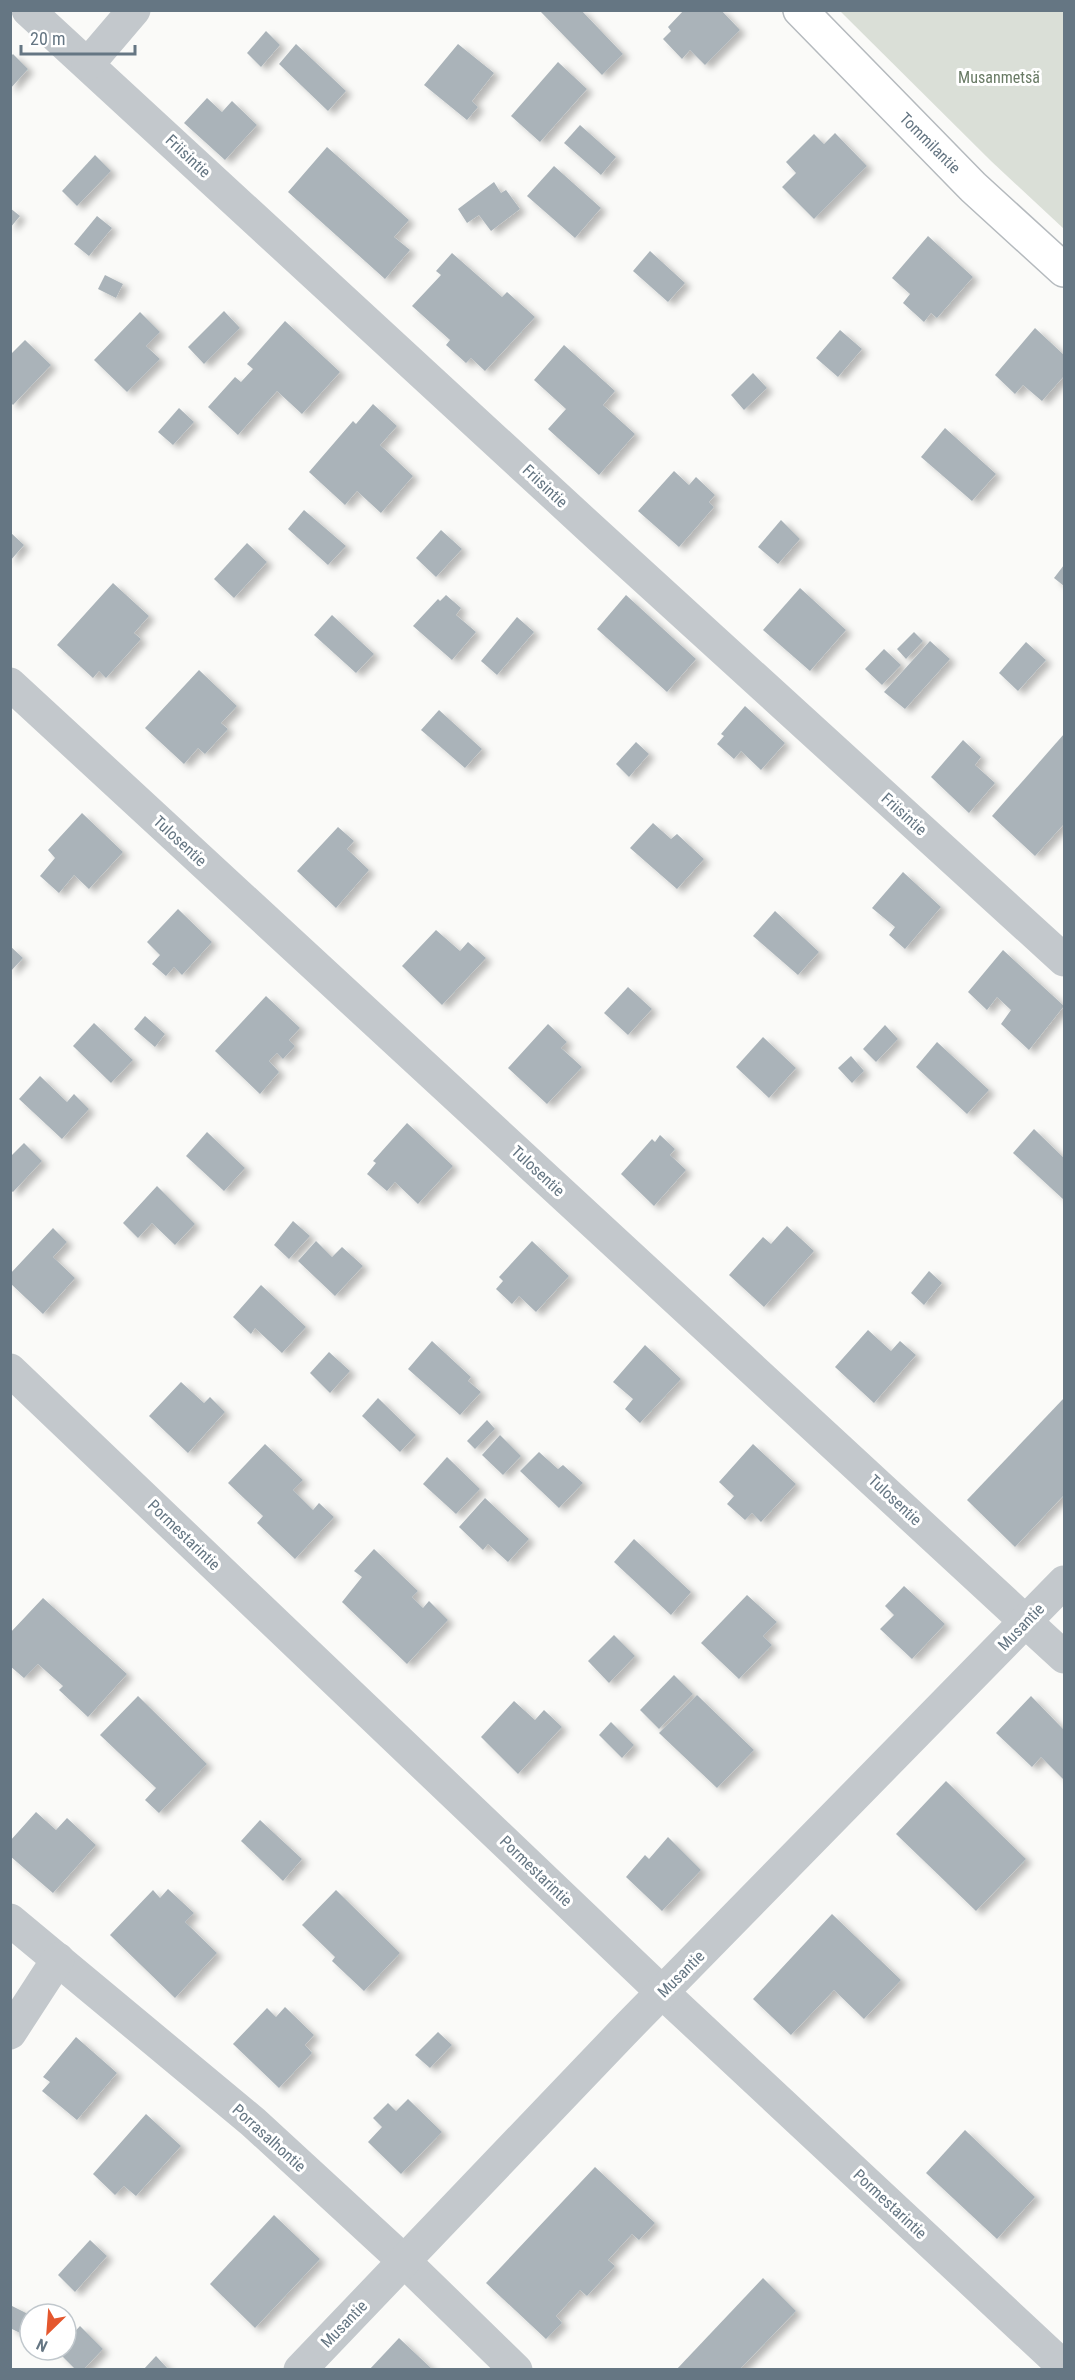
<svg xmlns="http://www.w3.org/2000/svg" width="1075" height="2380" viewBox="0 0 1075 2380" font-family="'Roboto Condensed',sans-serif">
<defs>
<filter id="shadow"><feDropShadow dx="6" dy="4" stdDeviation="3" flood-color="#0004"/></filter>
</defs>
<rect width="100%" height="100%" fill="#fafaf8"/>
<!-- green -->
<polygon fill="#dadfd7" points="840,11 1064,11 1064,229 991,161"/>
<!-- building -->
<g fill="#aab3b9" filter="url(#shadow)">
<polygon points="539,10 581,10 623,54 602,75"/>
<polygon points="684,10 721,10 740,30 705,65 690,50 682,59 663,39 671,31 668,27"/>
<polygon points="266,31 280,45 261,67 247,53"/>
<polygon points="296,44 346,91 328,111 279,64"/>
<polygon points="458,44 494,73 472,101 478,107 467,120 424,85"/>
<polygon points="13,54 28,69 10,89 10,57"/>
<polygon points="558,62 587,89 540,142 511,116"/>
<polygon points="207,98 222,112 232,101 257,125 225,160 184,123"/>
<polygon points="580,125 616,157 601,175 564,143"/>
<polygon points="835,133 867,166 814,219 782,187 796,173 786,162 814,134 824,144"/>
<polygon points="327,147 409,220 394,237 410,250 385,279 288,192"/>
<polygon points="95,155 111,171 77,206 62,191"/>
<polygon points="554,166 601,208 575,238 527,196"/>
<polygon points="494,182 501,193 506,190 520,209 491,231 479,215 467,223 458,209"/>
<polygon points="10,208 20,216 10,228"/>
<polygon points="97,216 112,228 89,256 74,244"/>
<polygon points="928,236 973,277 937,318 931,313 924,322 903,303 910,294 892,278"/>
<polygon points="650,251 685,283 668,302 633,271"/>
<polygon points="452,253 502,297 507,292 535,317 485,371 471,358 466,363 446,345 450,340 412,306 441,275 436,271"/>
<polygon points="105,275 123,284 116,298 98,289"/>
<polygon points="224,311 240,328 204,364 188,347"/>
<polygon points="140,312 160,332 146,346 160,359 127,392 94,360"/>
<polygon points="285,321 340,372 302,414 277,391 238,435 208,407 235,377 241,382 253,369 247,364"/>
<polygon points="1035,328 1064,355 1064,376 1042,401 1023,385 1015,394 995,375"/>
<polygon points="840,330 862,349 838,377 816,358"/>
<polygon points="25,340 51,365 13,405 10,402 10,355"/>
<polygon points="564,345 615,391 603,405 635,434 599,475 548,429 566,409 534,380"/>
<polygon points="753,373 767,388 744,410 731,395"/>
<polygon points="373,404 397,426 380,445 413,476 381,513 357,491 345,505 309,472 353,421 356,424"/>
<polygon points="179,408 194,422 173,445 158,432"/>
<polygon points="945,428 996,474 972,501 921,457"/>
<polygon points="674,471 689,485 696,477 715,495 709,502 714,507 679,547 638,511"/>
<polygon points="304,510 346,546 328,565 288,529"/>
<polygon points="781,520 800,539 778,564 758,547"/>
<polygon points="441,530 462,549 436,577 416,558"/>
<polygon points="10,532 24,545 10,561"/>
<polygon points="247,543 267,562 234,598 214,579"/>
<polygon points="1064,565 1064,586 1054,578"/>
<polygon points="113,583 149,616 134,633 141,639 106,678 99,671 93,678 57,645"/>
<polygon points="800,588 846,630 810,671 763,630"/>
<polygon points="446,595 461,608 456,615 476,632 452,660 413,626 438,599 440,601"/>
<polygon points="626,595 696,659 667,692 597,629"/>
<polygon points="332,615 374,654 356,673 314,635"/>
<polygon points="517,617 534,632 497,675 481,661"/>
<polygon points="914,632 923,641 906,659 897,649"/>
<polygon points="930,641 950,659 905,709 884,692"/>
<polygon points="1026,642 1046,660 1018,691 999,673"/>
<polygon points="884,649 901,665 882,685 865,669"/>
<polygon points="199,670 237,706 221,723 228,729 205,754 198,748 184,764 145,728"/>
<polygon points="745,706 785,743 761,770 741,751 734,759 717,744 724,736 721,734"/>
<polygon points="439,710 482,749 465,768 421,730"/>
<polygon points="1064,734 1064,824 1035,856 992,816"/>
<polygon points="963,740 981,757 975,765 995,783 969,813 931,777"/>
<polygon points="636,742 649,754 629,777 616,764"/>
<polygon points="82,813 123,852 89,889 74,875 59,893 40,876 55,858 48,850"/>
<polygon points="653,823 671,839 677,834 704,859 677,889 630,848"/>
<polygon points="338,827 354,841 347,849 369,870 336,908 297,871"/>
<polygon points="903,872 941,907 905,949 889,935 895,927 872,908"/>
<polygon points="178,909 212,942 182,975 174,967 166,976 152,964 160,955 147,942"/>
<polygon points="775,911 819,952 798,975 753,936"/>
<polygon points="436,930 460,951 468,942 486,958 442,1005 402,966"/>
<polygon points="10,946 23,958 10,972"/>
<polygon points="1003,950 1064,1006 1029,1050 1001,1024 1011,1010 997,997 987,1010 968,992"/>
<polygon points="628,987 652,1009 628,1035 604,1013"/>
<polygon points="266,996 300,1028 289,1040 295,1046 283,1059 277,1053 269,1061 279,1072 260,1094 215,1051"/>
<polygon points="145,1016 165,1034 155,1047 134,1029"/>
<polygon points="94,1023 133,1060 111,1083 73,1046"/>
<polygon points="548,1024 567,1042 561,1048 582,1067 547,1104 508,1068"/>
<polygon points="885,1025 898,1039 876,1062 863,1049"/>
<polygon points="763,1037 796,1068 769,1098 736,1067"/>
<polygon points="937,1042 989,1090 967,1114 916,1067"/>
<polygon points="851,1056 864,1071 852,1083 838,1068"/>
<polygon points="40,1076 67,1102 74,1094 89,1109 62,1139 19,1099"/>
<polygon points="407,1123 453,1166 418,1204 395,1182 387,1191 367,1174 376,1163 373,1161"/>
<polygon points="1034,1129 1064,1158 1064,1200 1013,1153"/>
<polygon points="207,1132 245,1168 224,1191 186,1156"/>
<polygon points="660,1135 675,1149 670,1155 686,1170 654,1206 621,1174 652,1139 655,1142"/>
<polygon points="24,1143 42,1161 13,1192 10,1190 10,1157"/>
<polygon points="157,1186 195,1224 175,1245 152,1223 138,1238 123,1223"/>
<polygon points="293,1221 310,1236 289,1259 274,1245"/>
<polygon points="787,1226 814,1251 764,1307 729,1275 763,1237 771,1244"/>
<polygon points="53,1228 67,1242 53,1257 75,1278 43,1314 10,1283 10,1274"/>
<polygon points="316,1241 332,1257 342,1247 363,1266 335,1296 298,1261"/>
<polygon points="532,1241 569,1276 536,1312 519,1296 512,1304 496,1289 503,1281 499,1277"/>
<polygon points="929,1271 942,1283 924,1305 911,1293"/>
<polygon points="261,1285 306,1327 282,1353 255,1328 251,1334 233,1317"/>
<polygon points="868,1330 891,1351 900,1341 916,1355 874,1403 835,1367"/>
<polygon points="432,1341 471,1377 468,1381 481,1392 460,1415 408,1369"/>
<polygon points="645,1345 681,1379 640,1423 625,1409 633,1399 613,1382"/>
<polygon points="329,1352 350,1371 330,1393 310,1373"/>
<polygon points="181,1382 204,1403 210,1397 225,1412 188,1453 149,1416"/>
<polygon points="378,1398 416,1435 400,1452 362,1416"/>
<polygon points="1064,1398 1064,1495 1015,1547 967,1500"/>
<polygon points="487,1420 495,1429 475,1449 467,1441"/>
<polygon points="500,1435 521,1456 503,1475 482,1455"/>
<polygon points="265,1444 303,1480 293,1490 313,1510 319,1503 334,1517 295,1559 257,1523 263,1516 228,1483"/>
<polygon points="753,1444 796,1484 761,1522 752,1513 745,1520 727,1504 734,1496 719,1482"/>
<polygon points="539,1452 558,1469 563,1465 583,1483 559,1508 520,1471"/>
<polygon points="447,1457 480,1489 456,1514 423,1484"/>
<polygon points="485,1498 529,1539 508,1562 488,1544 483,1550 459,1527"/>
<polygon points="634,1539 691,1592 671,1615 614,1562"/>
<polygon points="374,1549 418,1591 412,1597 423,1608 429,1601 448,1620 407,1664 342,1602 362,1577 354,1571"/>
<polygon points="904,1586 945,1624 912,1659 880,1629 894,1615 885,1606"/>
<polygon points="747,1595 777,1622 763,1636 772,1645 739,1679 701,1643"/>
<polygon points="43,1598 127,1674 88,1717 59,1690 63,1686 38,1664 24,1678 10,1666 10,1633"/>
<polygon points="614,1635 635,1656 609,1683 588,1661"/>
<polygon points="674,1675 693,1694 659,1729 640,1710"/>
<polygon points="697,1695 754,1750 717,1788 659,1733"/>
<polygon points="138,1696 207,1764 159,1813 145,1800 156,1788 100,1735"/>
<polygon points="1031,1696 1064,1730 1064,1780 1041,1757 1032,1767 996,1733"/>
<polygon points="514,1701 535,1720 544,1710 562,1727 518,1774 481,1737"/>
<polygon points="611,1722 634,1745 622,1758 599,1735"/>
<polygon points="946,1781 1026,1859 976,1911 896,1834"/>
<polygon points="36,1812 56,1830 67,1818 96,1845 53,1893 10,1856 10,1841"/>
<polygon points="260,1820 302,1859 283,1881 241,1841"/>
<polygon points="668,1837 701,1870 662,1911 626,1877 645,1855 649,1859"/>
<polygon points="168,1889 194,1913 185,1922 217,1953 175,1998 110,1935 153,1890 160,1898"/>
<polygon points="336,1890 400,1953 364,1991 332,1961 335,1957 302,1925"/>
<polygon points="832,1914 901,1980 864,2019 834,1990 791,2035 753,1999"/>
<polygon points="285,2007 314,2035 305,2045 312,2053 279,2088 233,2044 267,2008 276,2017"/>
<polygon points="438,2032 452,2045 430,2068 415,2055"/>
<polygon points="76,2037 117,2073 77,2120 42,2091 50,2082 43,2077"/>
<polygon points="408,2099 442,2132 401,2174 368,2142 382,2127 373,2118 388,2103 396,2111"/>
<polygon points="146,2114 181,2146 136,2196 124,2186 115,2195 93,2174"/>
<polygon points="965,2130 1035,2197 997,2239 926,2173"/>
<polygon points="595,2167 655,2223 639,2240 632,2234 608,2260 615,2266 587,2296 580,2290 556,2316 562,2323 546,2339 486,2283"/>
<polygon points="274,2215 320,2259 255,2328 210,2284"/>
<polygon points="90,2240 107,2256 75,2292 58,2275"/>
<polygon points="763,2278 796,2311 739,2370 676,2370"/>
<polygon points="10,2305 30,2315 22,2334 10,2328"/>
<polygon points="80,2326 103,2349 83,2370 76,2370 56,2350 66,2350 66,2341"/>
<polygon points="399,2338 433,2370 369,2370"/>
<polygon points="156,2356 169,2370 143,2370"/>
</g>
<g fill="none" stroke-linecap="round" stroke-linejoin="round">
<!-- major casing -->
<g stroke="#b5babe" stroke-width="36">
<polyline id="major" points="800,10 973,187 1064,270"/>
</g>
<!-- minor -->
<g stroke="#c3c8cc" stroke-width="33">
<polyline points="28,10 600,537 1064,960"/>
<polyline points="88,64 134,10"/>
<polyline points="10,684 1064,1657"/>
<polyline points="10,1370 663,1993 1064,2367"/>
<polyline points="10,1920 253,2122 404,2261 516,2370"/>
<polyline points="10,2033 58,1959"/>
<polyline points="300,2370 623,2032 1064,1582"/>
</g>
<!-- major -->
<use href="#major" stroke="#fff" stroke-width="33"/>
</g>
<g text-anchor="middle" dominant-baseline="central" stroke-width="6" stroke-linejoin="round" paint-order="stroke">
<!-- park labels -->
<g font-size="16" fill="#687a64" stroke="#fff">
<text x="999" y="77">Musanmetsä</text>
</g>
<!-- street labels -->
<g font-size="16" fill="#657683" stroke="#fff">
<text transform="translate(930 143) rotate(45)">Tommilantie</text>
<text transform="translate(188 156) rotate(43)">Friisintie</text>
<text transform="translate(545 486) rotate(43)">Friisintie</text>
<text transform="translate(904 814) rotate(42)">Friisintie</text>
<text transform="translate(180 841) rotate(43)">Tulosentie</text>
<text transform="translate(538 1171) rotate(43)">Tulosentie</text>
<text transform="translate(895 1500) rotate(43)">Tulosentie</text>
<text transform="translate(184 1535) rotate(44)">Pormestarintie</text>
<text transform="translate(1021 1627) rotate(-46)">Musantie</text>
<text transform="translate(536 1871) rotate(44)">Pormestarintie</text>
<text transform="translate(681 1974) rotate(-45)">Musantie</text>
<text transform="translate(269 2138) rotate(42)">Porrasalhontie</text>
<text transform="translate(890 2204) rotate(43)">Pormestarintie</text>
<text transform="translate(344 2324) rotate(-46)">Musantie</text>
</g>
</g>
<!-- border -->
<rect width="1075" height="2380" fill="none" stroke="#657683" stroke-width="24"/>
<!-- north arrow -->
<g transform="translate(48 2332) rotate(205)"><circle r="28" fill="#ffffff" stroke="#c1c8cd" stroke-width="1.5"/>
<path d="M0-4.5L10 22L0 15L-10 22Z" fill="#e4572e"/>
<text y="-9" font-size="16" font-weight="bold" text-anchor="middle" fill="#657683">N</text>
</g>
<!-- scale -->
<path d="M21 45v9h114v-9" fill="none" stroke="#657683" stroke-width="3"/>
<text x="30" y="45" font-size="18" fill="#657683" stroke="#ffffff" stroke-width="4.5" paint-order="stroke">20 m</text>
</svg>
